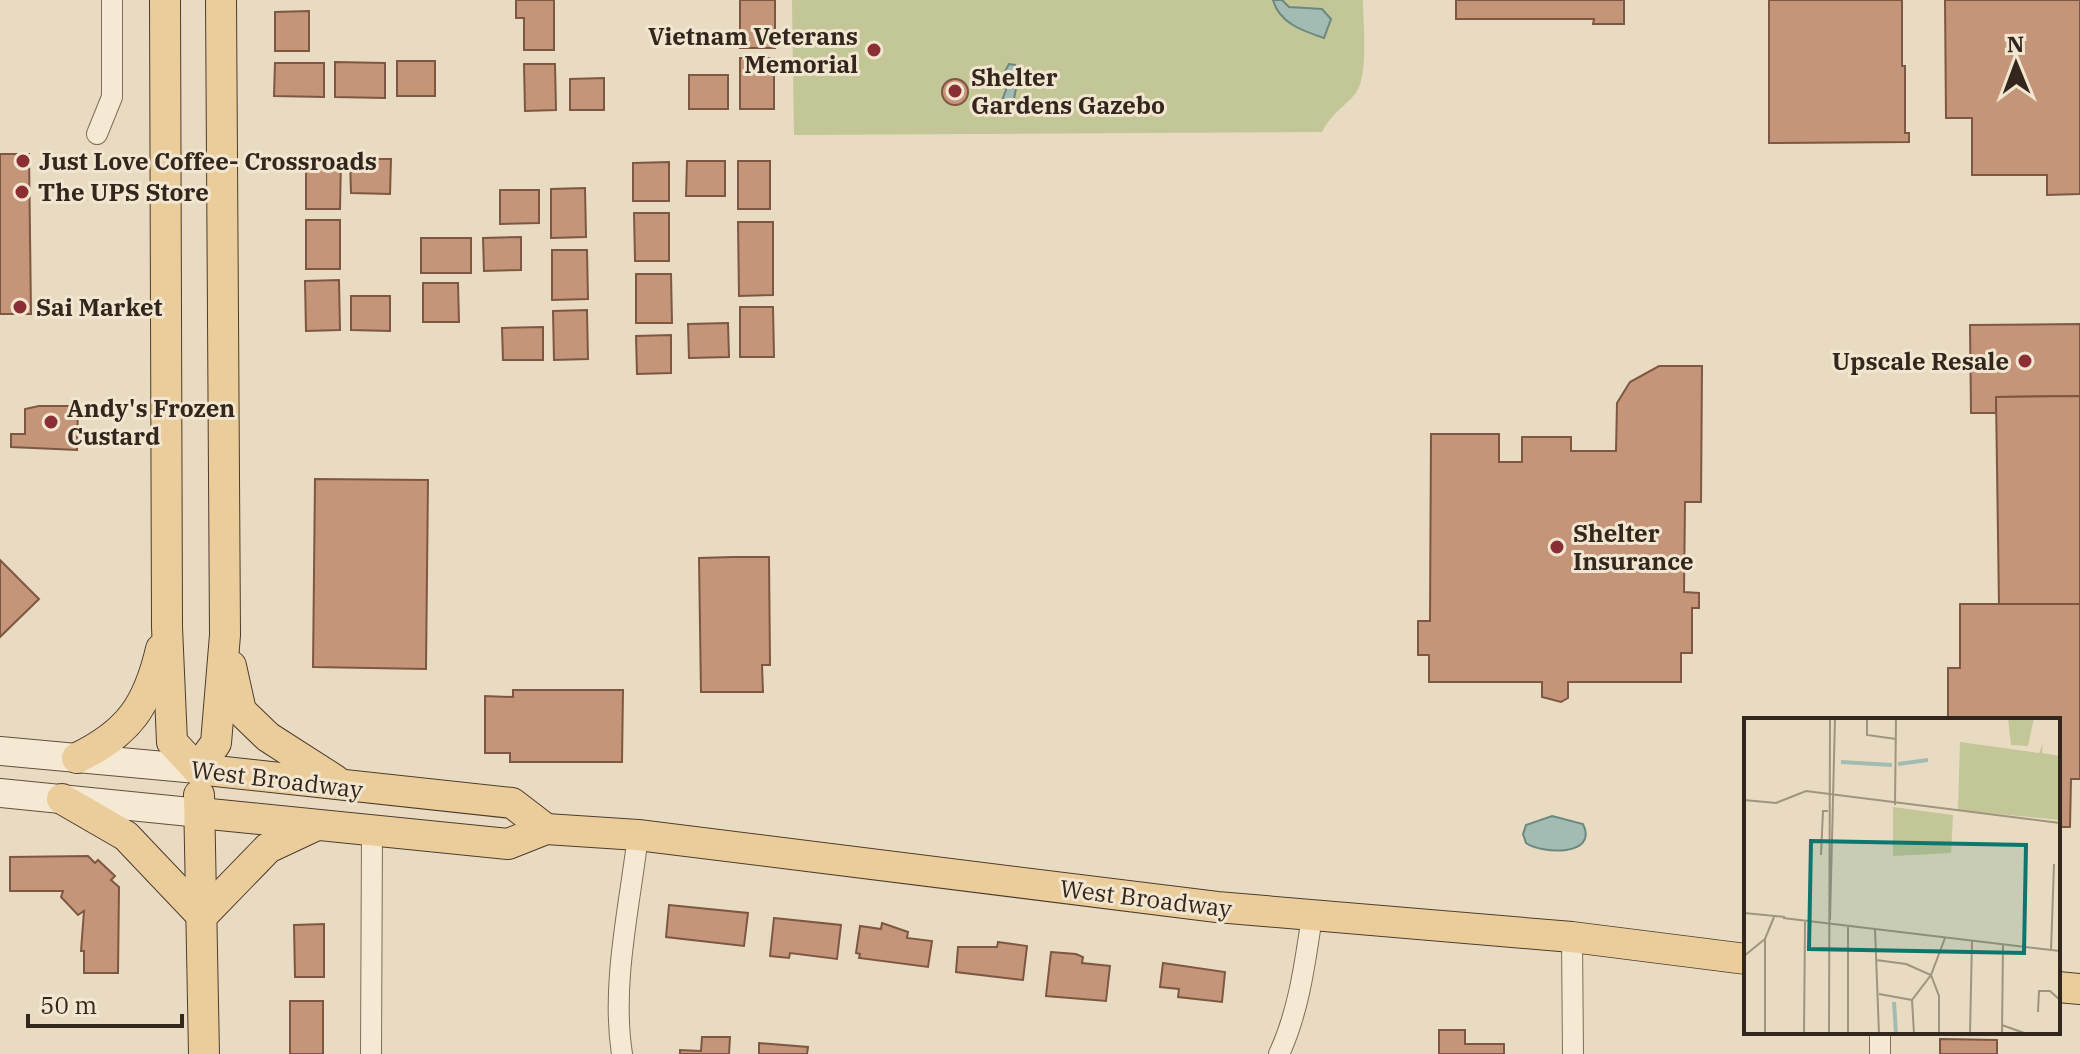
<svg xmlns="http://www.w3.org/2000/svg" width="2080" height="1054" viewBox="0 0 2080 1054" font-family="'IBM Plex Serif',serif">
<rect width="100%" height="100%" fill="#e9dbc1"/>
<!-- green -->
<path fill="#c3c696" d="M 792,0 L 1363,0 C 1363,22 1369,78 1355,94 C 1343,108 1331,114 1322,132 L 794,135 Z"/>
<!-- water -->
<g fill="#a3bcb3" stroke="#6b8980" stroke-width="2">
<path d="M 1273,0 L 1282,0 L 1289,7 L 1322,9 L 1331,19 L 1324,38 C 1303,31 1279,23 1273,0 Z"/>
<polygon points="1009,64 1015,65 1019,73 1014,99 1006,103 1003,98 1006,90 1004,73"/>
<path d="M 1552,816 L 1583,824 C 1599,857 1541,854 1526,843 L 1523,834 L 1526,825 Z"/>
</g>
<!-- building -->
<g fill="#c5957a" stroke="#7e5742" stroke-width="2">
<polygon points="516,0 554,0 554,50 524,50 524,18 516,18"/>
<rect x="740" y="0" width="35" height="48"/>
<polygon points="1456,0 1624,0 1624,24 1593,24 1594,19 1456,19"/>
<polygon points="1769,0 1902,0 1902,66 1905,66 1905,133 1909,133 1909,142 1769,143"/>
<polygon points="1945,0 2080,0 2080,194 2047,195 2047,175 1972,175 1972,118 1946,118"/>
<polygon points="309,11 309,51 275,51 275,12"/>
<rect x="740" y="58" width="34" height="51"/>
<rect x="397" y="61" width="38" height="35"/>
<polygon points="335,62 385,63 385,98 335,97"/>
<polygon points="275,63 324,63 324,97 274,96"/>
<polygon points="524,64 555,64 556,110 525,111"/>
<rect x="689" y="75" width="39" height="34"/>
<polygon points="604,78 604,110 570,110 570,79"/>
<circle cx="955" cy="92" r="13"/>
<polygon points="0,154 29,154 31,314 0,314"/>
<polygon points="306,159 341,159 340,209 306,209"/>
<polygon points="350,159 391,159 390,194 351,193"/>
<polygon points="687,161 725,161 725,196 686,196"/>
<rect x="738" y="161" width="32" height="48"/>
<polygon points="669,162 669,201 633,201 633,163"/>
<polygon points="585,188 586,237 551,238 551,189"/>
<polygon points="500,190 539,190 539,223 500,224"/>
<polygon points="634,213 669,213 669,261 635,261"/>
<rect x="306" y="220" width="34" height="49"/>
<polygon points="738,222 773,222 773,295 739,296"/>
<polygon points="521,237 521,270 484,271 483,238"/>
<rect x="421" y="238" width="50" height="35"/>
<polygon points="552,250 587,250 588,299 552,300"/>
<polygon points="636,274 671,274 672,323 636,323"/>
<polygon points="339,280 340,330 306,331 305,281"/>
<polygon points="423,283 458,283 459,322 423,322"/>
<polygon points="351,296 390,296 390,331 351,330"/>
<polygon points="740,307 773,307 774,357 740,357"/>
<polygon points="587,310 588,359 554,360 553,311"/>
<polygon points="728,323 729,357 689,358 688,324"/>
<polygon points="2080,324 2080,396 1996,397 1996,413 1971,413 1970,325"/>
<polygon points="543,327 543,360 503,360 502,328"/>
<polygon points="671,335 671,373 637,374 636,336"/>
<polygon points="1659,366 1702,366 1701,502 1685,502 1684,592 1699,593 1699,608 1692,608 1692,653 1681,653 1681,682 1568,682 1568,698 1561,702 1542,697 1542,682 1429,682 1429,655 1418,655 1418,621 1430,621 1431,434 1499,434 1499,462 1522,462 1522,437 1571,437 1571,451 1616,451 1617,403 1630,382"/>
<polygon points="2080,396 2080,604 1999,605 1996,397"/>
<polygon points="39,406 78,406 77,450 11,447 11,434 25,434 25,409"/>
<polygon points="315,479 428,480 426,669 313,667"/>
<polygon points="733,557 769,557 770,665 762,665 763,692 701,692 699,558"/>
<polygon points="0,560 39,599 0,637"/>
<polygon points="1960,604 2080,604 2080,779 2071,779 2070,827 2058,827 2058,720 1948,720 1948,668 1960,668"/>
<polygon points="513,690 623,690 622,762 510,762 510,753 485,753 485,696 513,697"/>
<polygon points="88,856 95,863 98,860 115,876 111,880 119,887 118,973 84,973 84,951 81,951 84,911 78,915 61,897 63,891 10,891 10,857"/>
<polygon points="669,905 748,913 744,946 666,937"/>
<polygon points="774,918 841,925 837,959 790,953 789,958 770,956"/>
<polygon points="882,923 908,932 907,938 932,941 928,967 859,958 860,954 856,953 860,926 881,929"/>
<polygon points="324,924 324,977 295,977 294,925"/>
<polygon points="998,942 1027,946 1023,980 956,972 958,947 997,947"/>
<polygon points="1051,952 1076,954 1083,957 1082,963 1110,966 1106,1001 1046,996"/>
<polygon points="1163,963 1225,972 1222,1002 1178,997 1179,989 1160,987"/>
<rect x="290" y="1001" width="33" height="53"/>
<polygon points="1439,1030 1465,1030 1465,1044 1504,1044 1504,1054 1439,1054"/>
<polygon points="702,1037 730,1037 729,1054 680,1054 680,1050 701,1051"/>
<polygon points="1940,1039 1997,1040 1997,1054 1940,1054"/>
<polygon points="759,1043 808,1047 807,1054 759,1054"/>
</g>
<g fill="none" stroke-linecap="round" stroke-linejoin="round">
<!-- minor casing -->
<g stroke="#816d5a" stroke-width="22">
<g id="minor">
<polyline points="97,134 112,97 112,0"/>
<polyline points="1572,937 1573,1054"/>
<polyline points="1880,1032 1880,1054"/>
<polyline points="371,1054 372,831"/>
<path d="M 622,1054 C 611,983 630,905 638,835"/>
<path d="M 1279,1054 C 1299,1011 1305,963 1312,916"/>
</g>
</g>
<!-- secondary casing -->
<g stroke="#634e3d" stroke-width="30">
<g id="secondary">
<polyline points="0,751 197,769"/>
<polyline points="0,793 200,813"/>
</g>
</g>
<!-- primary casing -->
<g stroke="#4f3c2e" stroke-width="32">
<g id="primary">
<polyline points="165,0 167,627 172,742 197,769"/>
<polyline points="231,666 241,711 268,737 335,780"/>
<path d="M 77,758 C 129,733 148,705 161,649"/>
<polyline points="197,769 216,743 225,635 221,0"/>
<polyline points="197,769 512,803 546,829"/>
<polyline points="199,795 204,1054"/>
<polyline points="62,799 126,836 202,916"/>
<polyline points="200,813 508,844 546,829 638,835 1217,907 1572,937 1746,959"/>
<polyline points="202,916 268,848 315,826"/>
<polyline points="2058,987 2080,989"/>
</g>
</g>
<!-- minor -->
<use href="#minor" stroke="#f5e9d3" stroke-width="20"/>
<!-- secondary -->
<use href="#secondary" stroke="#f5e9d3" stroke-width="28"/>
<!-- primary -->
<use href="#primary" stroke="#eacd9b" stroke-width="30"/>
</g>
<!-- markers -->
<g fill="#8b2f35" stroke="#f2e6d0" stroke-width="3">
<circle cx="874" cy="50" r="8"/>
<circle cx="955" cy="91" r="8"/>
<circle cx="23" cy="161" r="8"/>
<circle cx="22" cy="192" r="8"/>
<circle cx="20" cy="307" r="8"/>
<circle cx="2025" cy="361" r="8"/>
<circle cx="51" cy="422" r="8"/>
<circle cx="1557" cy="547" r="8"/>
</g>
<g text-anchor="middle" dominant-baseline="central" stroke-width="6" stroke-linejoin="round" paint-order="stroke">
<!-- poi labels -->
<g font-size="24" font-weight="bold" fill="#32261d" stroke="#f2e6d0" text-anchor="start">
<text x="858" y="36" text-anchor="end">Vietnam Veterans<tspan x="858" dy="28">Memorial</tspan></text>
<text x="971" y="77">Shelter<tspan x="971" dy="28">Gardens Gazebo</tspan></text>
<text x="39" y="161">Just Love Coffee- Crossroads</text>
<text x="38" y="192">The UPS Store</text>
<text x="36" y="307">Sai Market</text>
<text x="2009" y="361" text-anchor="end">Upscale Resale</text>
<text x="67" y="408">Andy's Frozen<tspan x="67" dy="28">Custard</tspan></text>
<text x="1573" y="533">Shelter<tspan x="1573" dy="28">Insurance</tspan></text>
</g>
<!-- street labels -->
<g font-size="24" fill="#32261d" stroke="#f2e6d0">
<text transform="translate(277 779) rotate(7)">West Broadway</text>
<text transform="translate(1146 898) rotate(7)">West Broadway</text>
</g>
</g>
<!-- overview -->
<g transform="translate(1744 718)">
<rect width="316" height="316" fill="#e9dbc1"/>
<path d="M 264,0 L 290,0 L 284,28 L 267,27 ZM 216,24 L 295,35 L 299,25 L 298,35 L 316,38 L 316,102 L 214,92 ZM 149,89 L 209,97 L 207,135 L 149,138 Z" fill="#c3c696"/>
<path fill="none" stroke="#a3bcb3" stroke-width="4" d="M 97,44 L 148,47M 154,46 L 184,42M 150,284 L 152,316"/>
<path fill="none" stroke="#a0937f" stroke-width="2" d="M 123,0 L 123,17 L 152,21M 0,82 L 32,85 L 62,73 L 316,105M 151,87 L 152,0M 77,137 L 79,93 L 84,93M 0,195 L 41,199M 39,200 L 316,233M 86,202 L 91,0M 131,211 L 135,316M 21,221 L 21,316M 307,232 L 310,146M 0,238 L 21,221 L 30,199M 132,242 L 162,246 L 187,257 L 195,278 L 195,316M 135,276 L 168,282M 294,294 L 295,273 L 306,273 L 316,282M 258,307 L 283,316M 60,316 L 61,204M 85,316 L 86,0M 104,316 L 104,209M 170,316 L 168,282 L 187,257 L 201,220M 226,316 L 228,222M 258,316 L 259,226"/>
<path fill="#0f766e" fill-opacity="0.15" stroke="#0f766e" stroke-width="4" d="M 67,123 L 282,127 L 280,235 L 65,231 Z"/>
<rect width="316" height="316" fill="none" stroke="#32261d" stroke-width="4"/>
</g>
<!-- north arrow -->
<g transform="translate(2016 64) rotate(359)" stroke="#f2e6d0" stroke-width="6" paint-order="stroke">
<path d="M0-6L14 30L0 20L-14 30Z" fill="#32261d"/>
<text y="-12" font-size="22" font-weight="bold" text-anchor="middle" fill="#32261d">N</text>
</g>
<!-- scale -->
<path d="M28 1014v12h154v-12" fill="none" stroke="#32261d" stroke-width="4"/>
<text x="40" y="1014" font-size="24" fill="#32261d" stroke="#f2e6d0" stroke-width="6" paint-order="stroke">50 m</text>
</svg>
